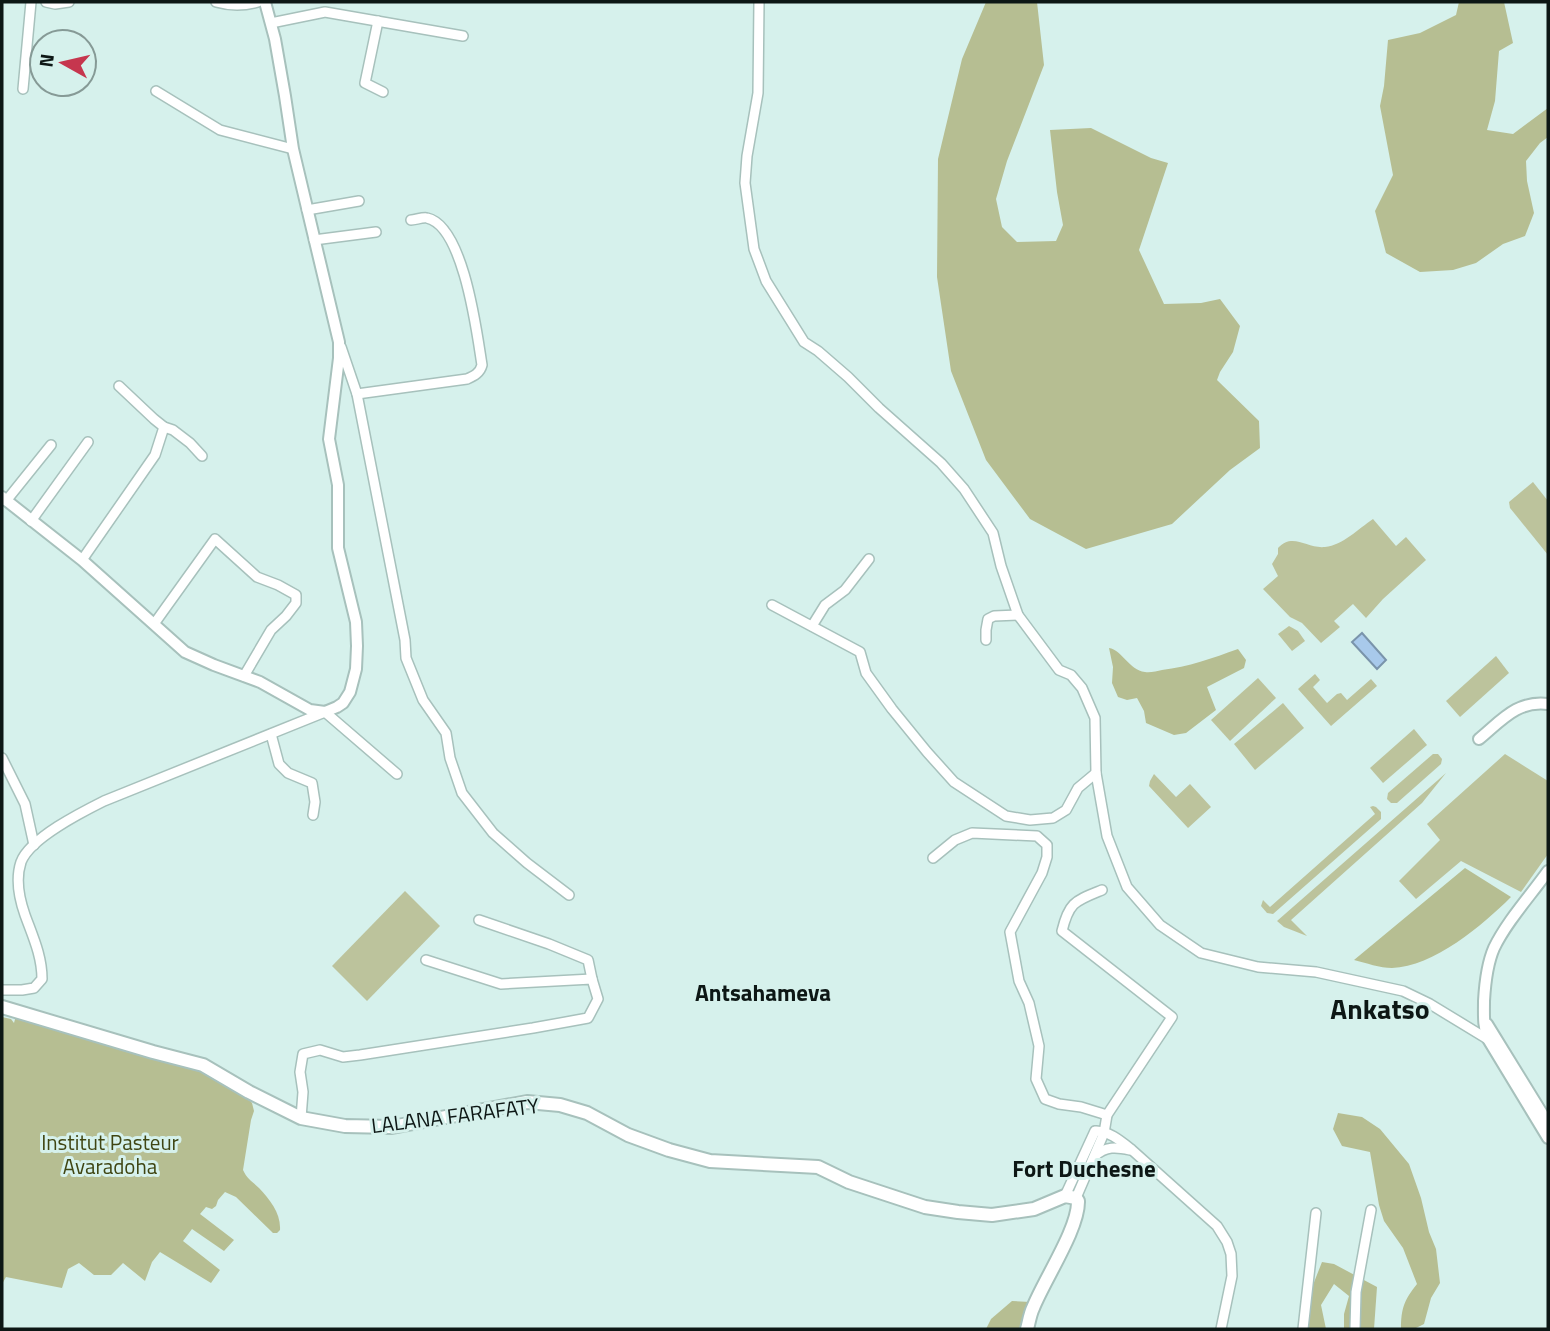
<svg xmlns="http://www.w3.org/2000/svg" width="1550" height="1331" viewBox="0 0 1550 1331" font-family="'Titillium Web',sans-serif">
<rect width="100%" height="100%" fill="#d6f1ec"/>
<!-- green -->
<g fill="#bcc39c">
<polygon points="1533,482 1548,501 1548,555 1510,508 1509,502"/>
<path d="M 1373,519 L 1396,546 L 1406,537 L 1426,560 L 1383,599 L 1366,618 L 1353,604 L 1334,621 L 1340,627 L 1321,643 L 1302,623 L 1290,617 L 1263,589 L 1278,576 L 1272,564 L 1278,554 L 1278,548 C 1293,532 1307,549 1325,547 C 1343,545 1358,529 1373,519 Z"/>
<polygon points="1289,626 1298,631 1305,641 1292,651 1278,634"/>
<polygon points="1496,656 1509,673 1460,717 1446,701"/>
<polygon points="1315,674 1320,680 1313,687 1327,703 1337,694 1341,693 1347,700 1371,679 1377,686 1331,726 1298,689"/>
<polygon points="1258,678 1276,698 1230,741 1211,720"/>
<polygon points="1283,703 1304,728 1255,770 1234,744"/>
<polygon points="1414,729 1427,745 1383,783 1370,768"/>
<polygon points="1433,754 1438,754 1442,759 1441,764 1397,803 1391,803 1387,799 1388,793"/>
<polygon points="1505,754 1548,781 1548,854 1521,892 1461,861 1416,899 1399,881 1440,840 1427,824"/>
<polygon points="1446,773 1422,803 1291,920 1307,936 1284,927 1277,921"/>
<polygon points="1154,774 1176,797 1190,784 1211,807 1188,828 1149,786 1150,781"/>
<polygon points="1373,806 1376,807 1381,812 1381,819 1273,914 1267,913 1261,906 1263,900 1270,907 1375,814 1370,807"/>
<polygon points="405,891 440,926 367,1001 332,966"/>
</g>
<!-- forest -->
<g fill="#b6be92">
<polygon points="986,2 1037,2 1044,65 1007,161 996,199 1002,227 1017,242 1056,241 1063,225 1057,192 1050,130 1091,128 1151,158 1168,163 1139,250 1164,304 1201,303 1220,299 1240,326 1233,352 1220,372 1217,380 1259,421 1260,448 1230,470 1172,524 1086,549 1030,519 986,460 951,371 937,277 938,159 962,59"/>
<polygon points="1459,2 1504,2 1513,43 1499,51 1495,101 1487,130 1513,134 1548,108 1548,137 1540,143 1526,161 1527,181 1534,213 1525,236 1503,244 1476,263 1453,270 1420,272 1386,253 1375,211 1393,175 1380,106 1384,86 1388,40 1420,33 1456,15"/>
<path d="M 1109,648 C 1122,650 1129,670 1145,672 C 1150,673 1157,671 1162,670 C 1188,667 1213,658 1238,649 L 1246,660 L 1244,668 L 1207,687 L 1216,710 L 1186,733 L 1174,735 L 1146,723 L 1144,711 L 1137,698 L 1127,700 L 1118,697 L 1112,683 L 1113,667 Z"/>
<path d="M 1465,868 L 1511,897 C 1483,925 1433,967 1392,968 C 1380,968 1366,963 1354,960 Z"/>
<path d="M 17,1012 L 188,1063 L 243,1093 L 252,1103 L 254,1111 L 251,1120 L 243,1170 C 247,1179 253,1182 259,1188 C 270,1200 281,1213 280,1230 L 277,1233 L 273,1233 L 236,1197 L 225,1192 L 218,1200 L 216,1206 L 212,1209 L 206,1207 L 200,1214 L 234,1240 L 224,1251 L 192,1229 L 183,1241 L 220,1270 L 211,1283 L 160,1252 L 152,1262 L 145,1281 L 123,1263 L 111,1275 L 94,1275 L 79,1263 L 68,1269 L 62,1288 L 6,1277 L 2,1284 L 2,1017 L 11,1019 L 14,1023 Z"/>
<path d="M 1338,1113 L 1362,1117 L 1380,1129 L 1409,1164 L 1421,1198 L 1429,1232 L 1436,1249 L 1440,1283 L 1431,1298 L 1424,1324 L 1414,1329 L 1401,1329 C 1401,1309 1404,1300 1417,1284 L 1403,1248 L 1384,1221 L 1379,1205 L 1370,1152 L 1342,1146 L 1333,1129 Z"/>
<polygon points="1322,1262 1334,1264 1377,1287 1374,1329 1344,1329 1344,1314 1349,1296 1334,1284 1321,1305 1326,1329 1306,1329 1309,1295"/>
<polygon points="1012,1301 1030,1302 1024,1329 986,1329 991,1319"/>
</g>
<!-- water -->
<polygon fill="#a8c9eb" stroke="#7a94ab" stroke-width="2" points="1362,633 1386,660 1377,669 1352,642"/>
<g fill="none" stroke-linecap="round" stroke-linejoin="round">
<!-- minor casing -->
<g stroke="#a7c1bc" stroke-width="12">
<g id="minor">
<polyline points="46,2 55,4 69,2"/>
<path d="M 216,2 C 230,6 244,6 258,2"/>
<polyline points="759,2 758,93 747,156 745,183 754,249 766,281 804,342 818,351 848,377 879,408 941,463 964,489 993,533 1001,566 1018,615 1059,670 1071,675 1082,688 1095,718 1096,773 1107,836 1127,887 1160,925 1201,953 1258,967 1316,972 1403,991 1430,1004 1489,1040"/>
<polyline points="378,21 365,83 383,92"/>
<polyline points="271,23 325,12 463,36"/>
<polyline points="23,89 31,2"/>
<polyline points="156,91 220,130 293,149"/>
<polyline points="307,210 359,201"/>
<polyline points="314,240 376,232"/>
<polyline points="341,347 357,394 405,640 406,658 423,700 446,733 450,758 462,793 493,833 527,863 569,895"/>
<polyline points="119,386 154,419 164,427 173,430 190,443 202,456"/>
<path d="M 357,394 L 467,379 C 474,376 480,373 482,365 C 477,334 464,226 427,218 C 423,217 415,220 411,220"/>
<polyline points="6,501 51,445"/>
<polyline points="31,521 88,442"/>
<polyline points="82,560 155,455 164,427"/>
<polyline points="772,605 860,652 866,673 892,709 927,752 954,782 1006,816 1030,820 1053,818 1066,810 1078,788 1096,773"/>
<polyline points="154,624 215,539 257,577 278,585 296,595 296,603 286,616 271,630 244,676"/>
<polyline points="812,626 825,605 845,590 869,559"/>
<polyline points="986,640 986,630 988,619 994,616 1018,615"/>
<polyline points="271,734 279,764 288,773 312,783 315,802 313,815"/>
<polyline points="2,758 25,804 34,845"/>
<polyline points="933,858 955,840 972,833 1037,836 1047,845 1047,857 1042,873 1010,932 1019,981 1029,1003 1039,1046 1036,1079 1045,1099 1059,1104 1081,1107 1107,1115"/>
<polyline points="479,920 549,944 588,960 592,979"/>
<path d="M 2,990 L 22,990 L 34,988 L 42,979 C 42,956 33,937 25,915 C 19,898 15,880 21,862 C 30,838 82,812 104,801 L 325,712 L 397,774"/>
<polyline points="301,1118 303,1092 300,1072 303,1054 320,1050 343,1057 360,1055 533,1028 588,1018 598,999 592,979 501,984 426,960"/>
<path d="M 1095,1156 C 1106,1146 1116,1147 1130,1150"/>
<path d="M 1065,1196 L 1095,1131 C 1108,1130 1122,1142 1132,1150 L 1217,1226 L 1227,1242 L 1231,1254 L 1232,1276 L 1221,1329"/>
<path d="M 1076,1198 L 1104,1133 L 1107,1115 L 1172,1017 L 1062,931 C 1069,902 1075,901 1102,890"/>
<polyline points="1303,1329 1316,1213"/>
<polyline points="1355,1329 1356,1292 1371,1210"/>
</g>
</g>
<!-- tertiary casing -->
<g stroke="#a7c1bc" stroke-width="14">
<g id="tertiary">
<polyline points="2,497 82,560 185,652 214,665 260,682 310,710 325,712 337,707 343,703 350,692 356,669 357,646 356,622 338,548 338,485 329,439 339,358 339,342 293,149 285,96 275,39 265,2"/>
<path d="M 1479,739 C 1501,721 1517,700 1548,704"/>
<path d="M 1548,871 C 1531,895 1507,921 1494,948 C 1487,964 1485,983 1484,1001 C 1484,1015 1483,1026 1488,1039 L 1548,1138"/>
<polyline points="1487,1024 1548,1123"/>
</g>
</g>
<!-- secondary casing -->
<g stroke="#a7c1bc" stroke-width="16">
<path id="secondary" d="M 2,1007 L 153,1052 L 203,1065 L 249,1092 L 301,1118 L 345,1126 L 392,1127 L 527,1102 L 560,1105 L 587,1113 L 628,1135 L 669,1150 L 710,1161 L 818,1167 L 849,1182 L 925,1207 L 958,1212 L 992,1215 L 1034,1209 L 1065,1196 L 1076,1198 L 1078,1201 C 1079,1228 1044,1280 1033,1308 C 1030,1314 1029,1322 1027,1329"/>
</g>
<!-- minor -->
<use href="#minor" stroke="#fff" stroke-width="9"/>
<!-- tertiary -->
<use href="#tertiary" stroke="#fff" stroke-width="10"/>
<!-- secondary -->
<use href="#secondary" stroke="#fff" stroke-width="12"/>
</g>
<g text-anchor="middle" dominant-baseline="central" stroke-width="6" stroke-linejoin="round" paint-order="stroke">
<!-- street labels -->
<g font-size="21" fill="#0d1715" stroke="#d6f1ec">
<text transform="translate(455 1115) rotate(-7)">LALANA FARAFATY</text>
</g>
<!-- park labels -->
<g font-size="21" fill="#3f4512" stroke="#d6f1ec">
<text x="110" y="1142">Institut Pasteur<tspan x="110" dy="24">Avaradoha</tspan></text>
</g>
<!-- neighbourhood labels -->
<g font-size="23" font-weight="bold" fill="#0d1715" stroke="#d6f1ec">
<text x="763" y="992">Antsahameva</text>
<text x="1084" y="1168">Fort Duchesne</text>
</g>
<!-- district labels -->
<g font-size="28" font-weight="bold" fill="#0d1715" stroke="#d6f1ec">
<text x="1380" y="1008">Ankatso</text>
</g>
</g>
<!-- border -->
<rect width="1550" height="1331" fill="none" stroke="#0d1715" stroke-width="7"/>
<!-- north arrow -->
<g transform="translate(63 63) rotate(278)"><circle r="33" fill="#d6f1ec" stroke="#869a96" stroke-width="2"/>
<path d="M0-5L12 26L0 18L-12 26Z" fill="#c6364e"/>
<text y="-10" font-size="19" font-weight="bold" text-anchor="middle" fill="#0d1715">N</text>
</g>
</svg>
